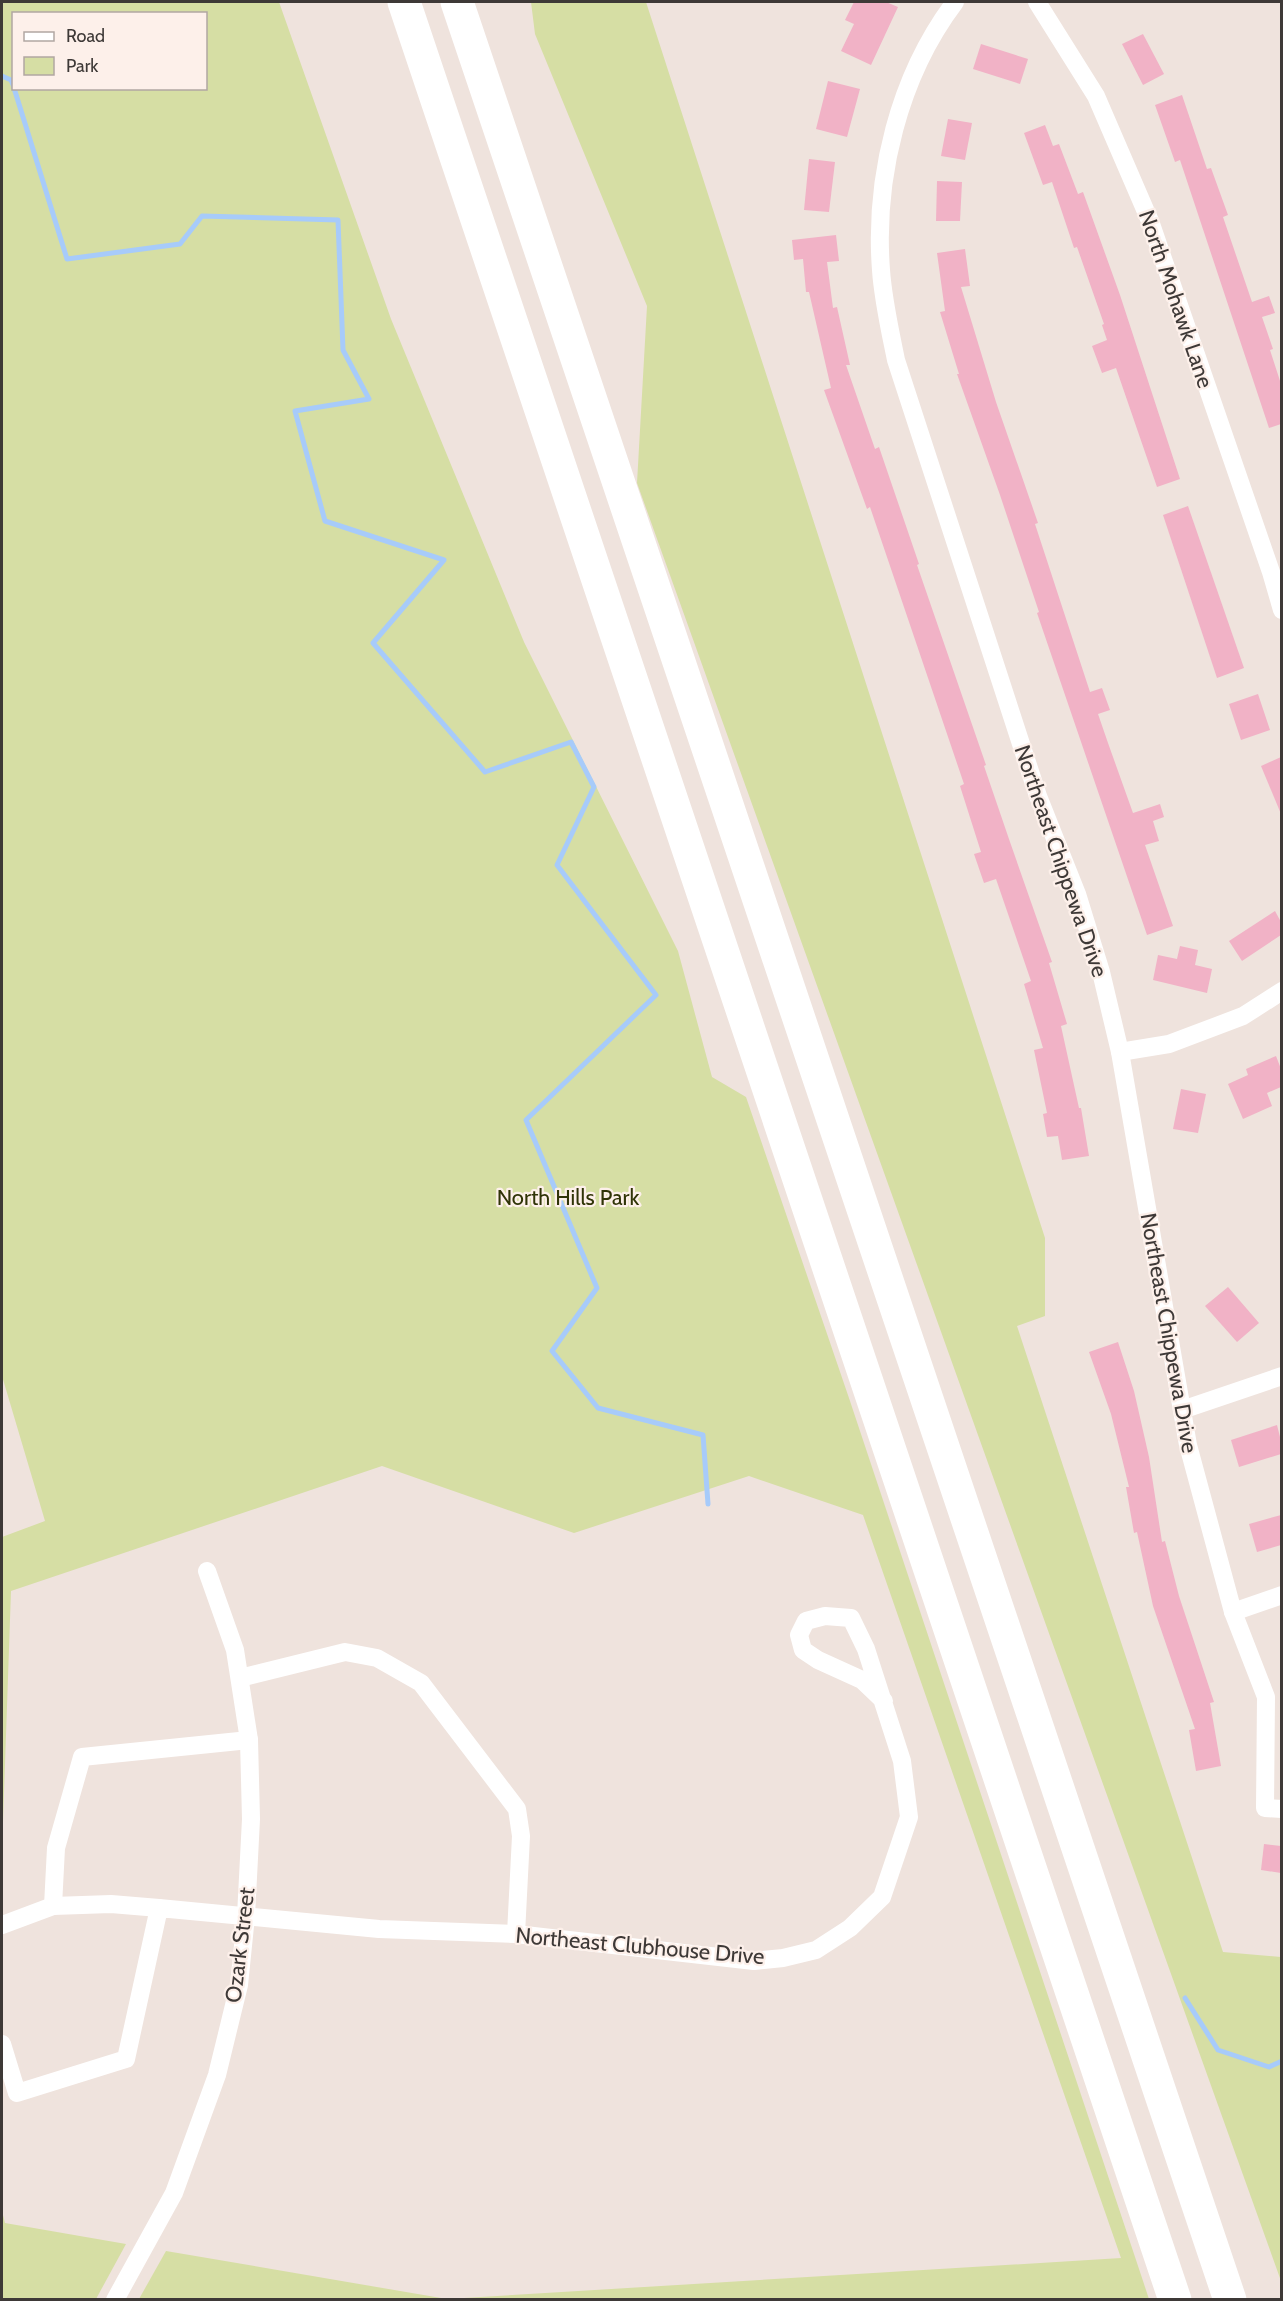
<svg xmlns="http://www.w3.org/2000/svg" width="1283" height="2301" viewBox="0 0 1283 2301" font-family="Cabin,sans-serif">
<rect width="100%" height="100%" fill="#efe3dd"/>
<!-- green -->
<g fill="#d6dea4" fill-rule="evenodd">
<path d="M 2,2 L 279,2 L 391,319 L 524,642 L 678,951 L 712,1077 L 746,1097 L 850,1401 L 1149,2299 L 139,2299 L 166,2251 L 447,2299 L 1121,2258 L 863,1515 L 749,1476 L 574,1533 L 382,1466 L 11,1591 L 2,1851 L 2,1537 L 45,1521 L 2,1376 ZM 14,14 L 206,14 L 206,88 L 14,88 Z"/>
<polygon points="531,2 646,2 1045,1238 1045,1316 1017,1326 1223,1952 1281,1957 1281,2281 637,483 647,306 535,34"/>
<polygon points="2,2211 5,2223 126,2244 96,2299 2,2299"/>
</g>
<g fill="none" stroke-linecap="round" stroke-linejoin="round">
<!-- stream -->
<g stroke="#a7cbfa" stroke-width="5">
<polyline points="2,76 11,80 14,87"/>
<polyline points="14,88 67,259 180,244 202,216 338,220 343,350 369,399 295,411 325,521 444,560 373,643 485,772 571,742 594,787 557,865 656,995 526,1120 597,1288 552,1351 598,1408 703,1435 708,1504"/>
<polyline points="1185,1998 1218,2050 1269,2067 1282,2061"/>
</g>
</g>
<!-- building -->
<g fill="#f1b2c6">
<polygon points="854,2 886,2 898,7 871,65 841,51 854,24 845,20"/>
<polygon points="1143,34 1164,74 1143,85 1122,44"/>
<polygon points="981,44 1028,59 1020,84 973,69"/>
<polygon points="828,81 860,89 847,137 816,129"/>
<polygon points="1182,95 1207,169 1211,168 1228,215 1223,217 1252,302 1269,296 1275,313 1262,317 1273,349 1270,350 1281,384 1281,424 1269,428 1180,160 1175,162 1155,105"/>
<polygon points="948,119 972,123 965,160 941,156"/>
<polygon points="1045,125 1053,146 1059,144 1078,194 1083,192 1120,295 1180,479 1157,487 1116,368 1102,373 1092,346 1107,340 1102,325 1104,324 1077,247 1074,248 1052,182 1043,185 1024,133"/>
<polygon points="809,159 835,162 829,212 804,210"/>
<polygon points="937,181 962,182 960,221 936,221"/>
<polygon points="836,235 839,261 827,262 833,308 837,307 850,365 846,365 875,449 879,447 919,564 917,565 986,765 984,766 1010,842 1052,962 1049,963 1067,1024 1061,1026 1079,1108 1081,1108 1089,1156 1062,1160 1058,1136 1047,1137 1043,1114 1047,1113 1034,1050 1043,1048 1024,984 1031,981 996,879 984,883 974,854 981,852 960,786 964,784 870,507 867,509 824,390 831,388 809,292 806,292 803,259 794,260 792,240"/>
<polygon points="965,249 970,286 961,287 996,402 1038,523 1035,524 1090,692 1102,688 1110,710 1098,714 1108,743 1133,813 1160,804 1164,817 1153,821 1159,841 1145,845 1173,926 1147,935 1037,613 1039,612 1000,495 957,374 959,374 940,312 945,311 937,253"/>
<polygon points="1188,506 1244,668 1217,678 1163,515"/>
<polygon points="1258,694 1270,730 1241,740 1229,704"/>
<polygon points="1281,757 1281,814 1261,766"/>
<polygon points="1275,911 1281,922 1281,935 1242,961 1229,941"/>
<polygon points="1180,946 1198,950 1195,965 1212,969 1207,993 1153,980 1158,955 1177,959"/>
<polygon points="1276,1056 1281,1069 1281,1087 1267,1093 1272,1106 1243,1119 1228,1084 1248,1075 1246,1069"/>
<polygon points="1181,1089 1206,1094 1198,1133 1173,1129"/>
<polygon points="1228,1287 1259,1323 1237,1342 1205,1306"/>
<polygon points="1118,1342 1134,1391 1149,1457 1162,1542 1165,1541 1179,1596 1214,1702 1210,1703 1221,1766 1196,1771 1189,1730 1195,1729 1153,1606 1137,1532 1134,1533 1126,1487 1129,1487 1111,1414 1089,1352"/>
<polygon points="1277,1425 1281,1441 1281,1454 1239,1467 1231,1440"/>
<polygon points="1281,1515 1281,1545 1257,1552 1249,1524"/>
<polygon points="1264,1844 1281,1846 1281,1873 1261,1870"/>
</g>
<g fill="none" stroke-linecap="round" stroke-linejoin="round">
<!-- minor -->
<g stroke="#fff" stroke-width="18">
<path d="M 955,2 C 899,76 874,177 881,270 C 883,300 890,330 896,360 L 1038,796 L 1077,894 L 1101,972 L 1120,1052 L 1188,1445 L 1233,1612 L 1266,1697 L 1265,1808 L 1282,1809"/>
<polyline points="1037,2 1096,96 1150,221 1271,572 1282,610"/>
<polyline points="1120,1052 1169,1044 1243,1016 1282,991"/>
<polyline points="1182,1410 1282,1376"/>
<polyline points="1233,1612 1282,1595"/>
<polyline points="240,1678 345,1652 377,1658 421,1683 517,1809 521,1836 516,1934"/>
<polyline points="53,1906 56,1848 82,1757 249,1740"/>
<polyline points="2,1925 53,1906 111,1904 159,1908"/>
<polyline points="2,2044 17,2093 126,2059 159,1908 379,1929 516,1934 754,1961 783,1958 816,1950 850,1928 882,1897 909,1817 902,1761 866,1649 851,1618 825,1616 806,1621 799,1635 803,1650 818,1660 862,1680 884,1701"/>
<polyline points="115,2300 174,2193 217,2075 239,1985 246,1916 251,1819 249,1740 235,1650 207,1571"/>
</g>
<!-- motorway -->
<g stroke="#fff" stroke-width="33">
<polyline points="404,2 1175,2300"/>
<polyline points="457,2 1230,2300"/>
</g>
</g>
<g text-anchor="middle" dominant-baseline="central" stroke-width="4.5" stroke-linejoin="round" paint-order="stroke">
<!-- street labels -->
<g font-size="22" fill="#3e3937" stroke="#fdf0ea">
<text transform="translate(1176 299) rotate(71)">North Mohawk Lane</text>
<text transform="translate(1061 861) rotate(71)">Northeast Chippewa Drive</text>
<text transform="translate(1169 1333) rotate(80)">Northeast Chippewa Drive</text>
<text transform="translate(240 1945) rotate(-83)">Ozark Street</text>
<text transform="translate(640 1946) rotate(5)">Northeast Clubhouse Drive</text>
</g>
<!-- park labels -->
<g font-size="22" fill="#303407" stroke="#fdf0ea">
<text x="568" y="1197">North Hills Park</text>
</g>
</g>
<!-- border -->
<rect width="1283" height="2301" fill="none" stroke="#3e3937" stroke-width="6"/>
<!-- legend -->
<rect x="12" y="12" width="195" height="78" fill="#fdf0ea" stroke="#b1a7a2" stroke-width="1.5"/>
<rect x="24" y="32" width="30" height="9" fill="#ffffff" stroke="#b1a7a2" stroke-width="1.5"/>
<text x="66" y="42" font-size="18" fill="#3e3937">Road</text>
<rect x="24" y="57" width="30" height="18" fill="#d6dea4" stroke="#b1a7a2" stroke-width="1.5"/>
<text x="66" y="72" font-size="18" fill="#3e3937">Park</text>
</svg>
